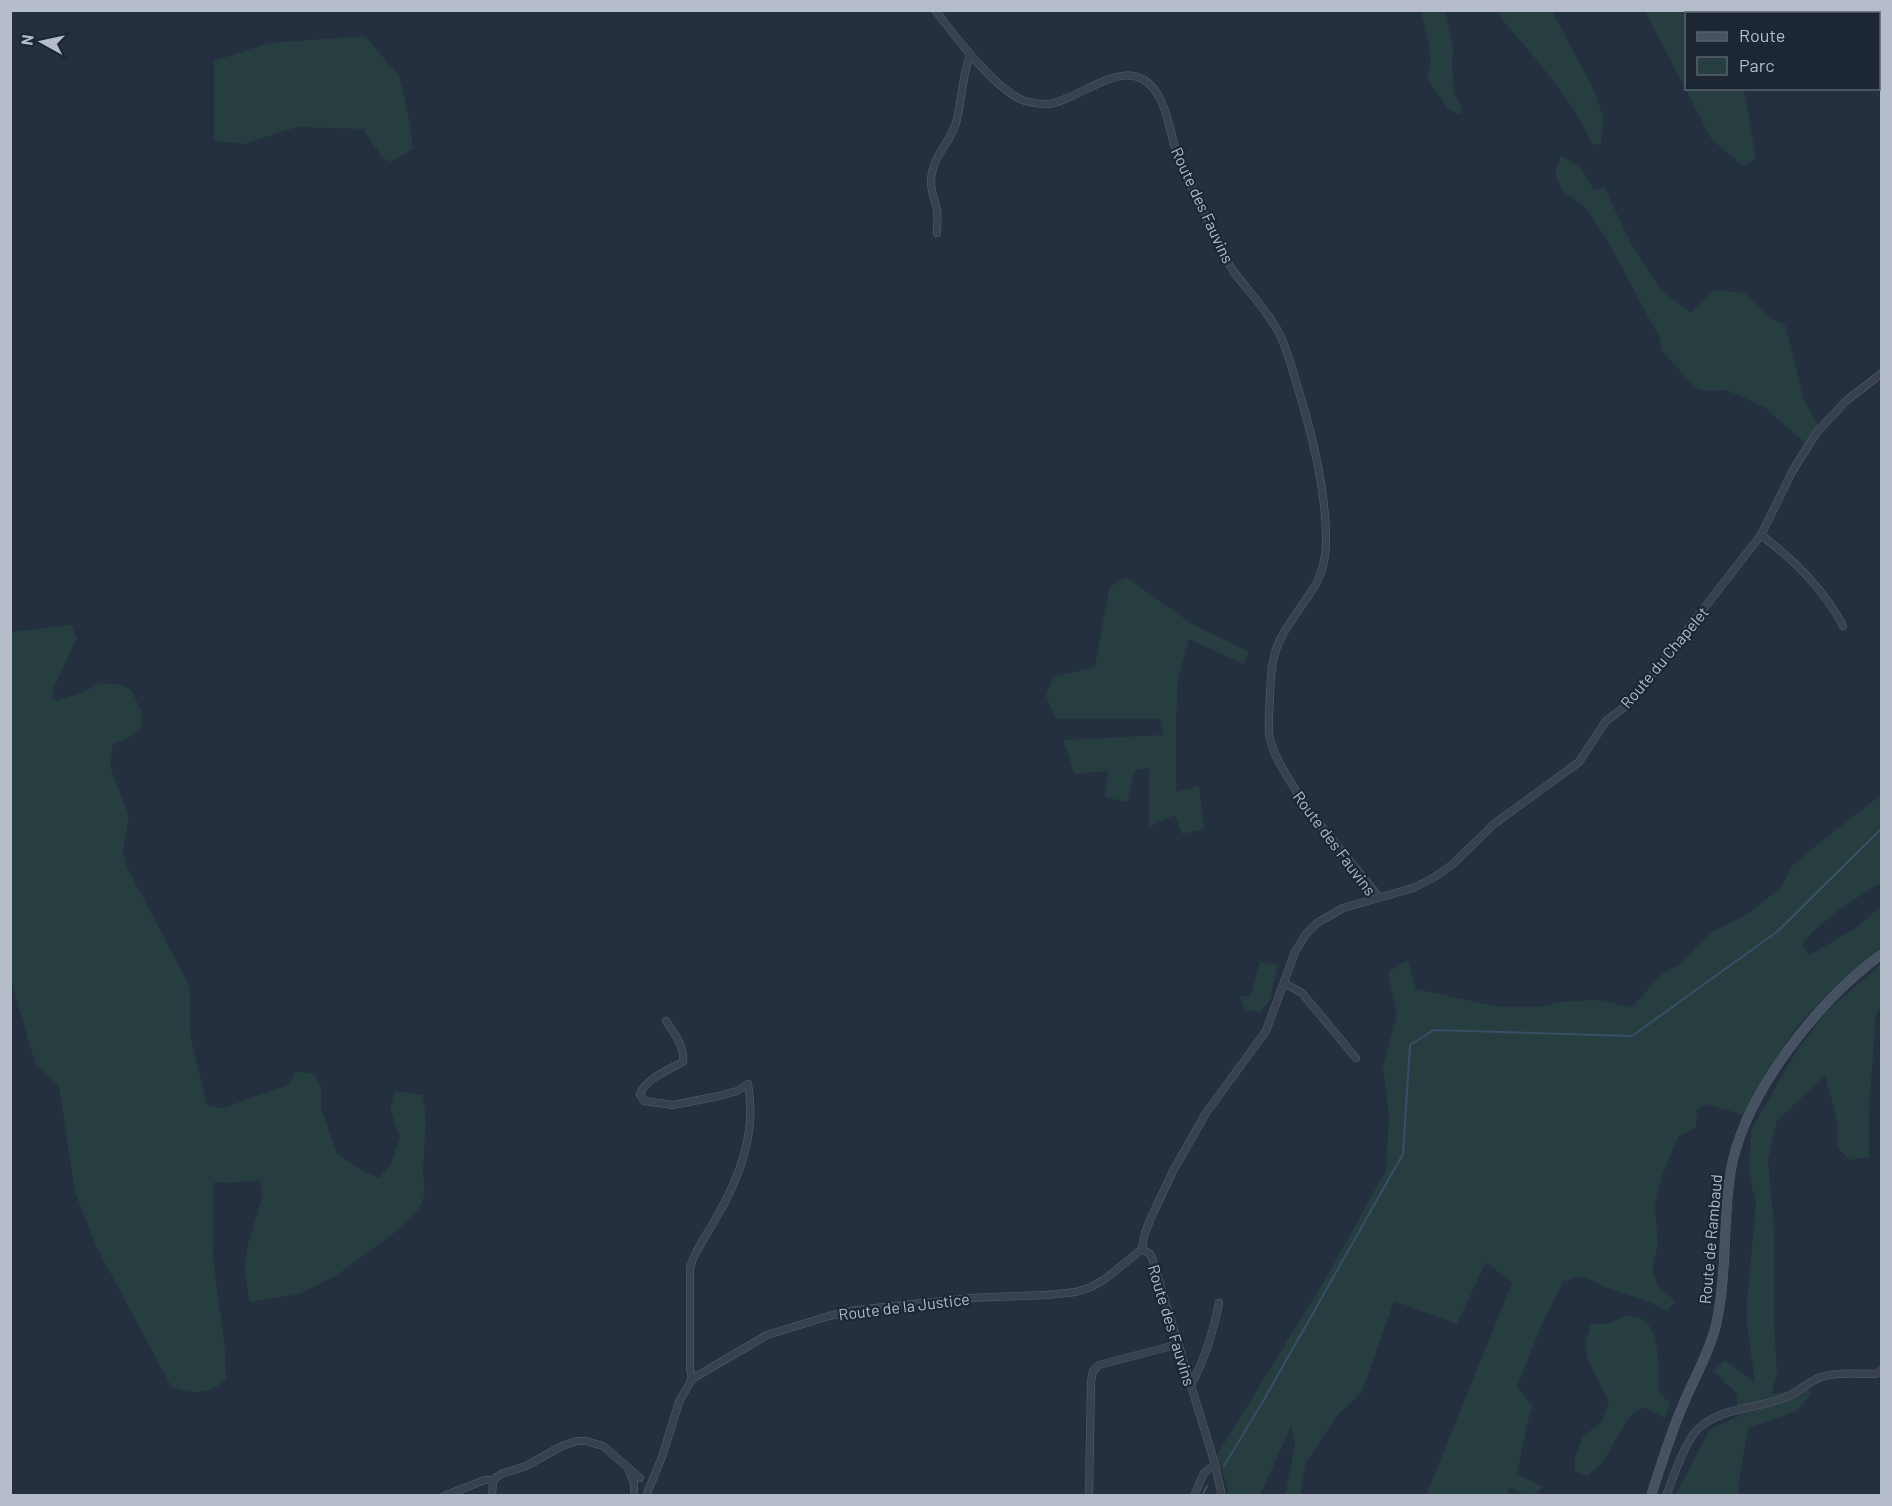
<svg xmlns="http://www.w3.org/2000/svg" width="1892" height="1506" viewBox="0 0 1892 1506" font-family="Barlow,sans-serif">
<rect width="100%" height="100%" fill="#24303f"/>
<!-- green -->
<g fill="#263e40">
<path d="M 1421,11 L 1445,11 L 1453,48 L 1452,63 L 1454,93 L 1462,107 L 1460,115 L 1448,108 L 1427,79 C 1435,56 1426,33 1421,11 Z"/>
<path d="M 1495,11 L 1552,11 L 1595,92 L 1603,118 L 1601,145 L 1592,144 C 1570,94 1529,52 1495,11 Z"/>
<polygon points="1645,11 1694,11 1696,13 1686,14 1686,88 1744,89 1756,159 1743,166 1712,140"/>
<polygon points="365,36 399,76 410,123 413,149 391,162 382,157 363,129 297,127 245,144 214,141 214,61 269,43"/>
<polygon points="1561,155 1582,169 1594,191 1604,187 1633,247 1661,290 1691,313 1713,290 1745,293 1772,319 1785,325 1803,398 1818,426 1805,443 1764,407 1727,390 1703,391 1694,386 1662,351 1660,339 1609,243 1585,207 1562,191 1555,173"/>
<polygon points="1126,577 1192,624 1249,652 1243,664 1189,639 1178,680 1176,721 1176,792 1199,786 1204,829 1182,834 1175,815 1149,827 1149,768 1135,770 1127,802 1105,797 1108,771 1075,774 1063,740 1163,735 1160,719 1056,719 1046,696 1053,677 1095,667 1109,588"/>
<path d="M 71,625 L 77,638 L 54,687 L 52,697 L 57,701 L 86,691 L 98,683 L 116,684 L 131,690 C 137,702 151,724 135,734 C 129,739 119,740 113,744 L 110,767 L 129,816 L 123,851 L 127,867 L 190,987 L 190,1035 L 207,1105 L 223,1108 L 290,1084 L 294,1072 L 314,1073 L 321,1087 L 321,1108 L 337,1154 L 365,1172 L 379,1178 L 391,1163 L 400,1138 L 390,1109 L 395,1091 L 423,1095 L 426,1120 L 423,1172 L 425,1193 L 419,1209 L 394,1233 L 337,1275 L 300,1294 L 250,1302 L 244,1272 L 247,1248 L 263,1194 L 260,1180 L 229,1183 L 214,1182 L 213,1257 L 225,1350 L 226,1380 C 210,1393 189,1396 171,1386 L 97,1248 L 75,1192 L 59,1086 L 36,1065 L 11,981 L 11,632 Z"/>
<path d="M 1881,795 L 1881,883 C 1857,897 1819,921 1803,944 L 1808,956 L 1856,928 L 1881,906 L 1881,947 C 1850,974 1813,1004 1789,1038 C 1772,1063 1758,1089 1744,1115 L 1706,1104 L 1697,1109 L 1696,1127 L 1678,1137 L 1661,1179 L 1655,1205 L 1658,1245 L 1652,1269 L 1658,1287 L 1675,1301 L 1668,1311 L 1649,1302 L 1607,1288 L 1582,1276 L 1563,1282 L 1543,1322 L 1517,1387 L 1533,1407 L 1527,1424 L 1517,1474 L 1543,1487 L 1536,1495 L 1526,1495 L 1510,1488 L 1507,1495 L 1426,1495 L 1512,1283 L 1486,1262 L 1457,1324 L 1394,1301 L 1362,1392 L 1336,1417 L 1306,1463 L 1300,1495 L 1285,1495 L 1295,1445 L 1291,1427 L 1260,1495 L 1228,1495 L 1228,1489 L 1217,1455 L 1326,1278 L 1386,1170 L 1389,1115 L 1383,1066 L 1397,1015 L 1388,972 L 1408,960 L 1416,989 L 1500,1007 L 1537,1007 L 1567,1001 L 1602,1000 L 1631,1008 L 1662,974 L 1682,963 L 1710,933 L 1748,914 L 1782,886 L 1792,866 L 1829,835 Z"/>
<polygon points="1260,962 1278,965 1270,1000 1259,1013 1244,1009 1239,995 1250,997"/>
<polygon points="1881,964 1881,1006 1876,1015 1869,1108 1869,1157 1849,1160 1838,1148 1837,1120 1825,1075 1777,1121 1768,1159 1774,1227 1774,1327 1777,1372 1771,1394 1808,1389 1812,1394 1796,1411 1748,1428 1738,1486 1739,1495 1675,1496 1710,1429 1739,1416 1736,1393 1713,1371 1725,1360 1755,1383 1747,1323 1747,1300 1756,1204 1749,1174 1751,1130 1797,1050 1826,1012"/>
<path d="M 1627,1315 C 1633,1317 1641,1317 1645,1321 C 1661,1335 1658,1373 1659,1392 L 1670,1404 L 1665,1418 L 1642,1407 L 1629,1417 L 1602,1463 L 1587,1476 L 1575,1471 L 1575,1458 L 1583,1436 L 1601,1423 L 1609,1402 L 1588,1360 L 1585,1343 L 1591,1324 L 1607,1324 Z"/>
</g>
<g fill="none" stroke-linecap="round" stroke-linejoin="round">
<!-- stream -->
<g stroke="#384f68" stroke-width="2">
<polyline points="1224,1466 1262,1403 1403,1154 1410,1045 1434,1030 1632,1036 1778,931 1882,828"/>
<polyline points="1202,1496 1207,1486"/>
</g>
<!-- street casing -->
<g stroke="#56606c" stroke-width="8">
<g id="street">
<path d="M 935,10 C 954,35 996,91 1025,101 C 1032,103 1040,104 1048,104 C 1082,100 1131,48 1158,95 C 1168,111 1170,133 1176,150 C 1185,176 1198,200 1210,225 C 1217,241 1224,257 1234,272 C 1249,292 1267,310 1279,333 C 1288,350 1292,370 1298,388 C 1312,435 1324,482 1326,532 C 1328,586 1305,594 1282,636 C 1272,654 1271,672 1270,693 C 1270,708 1267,724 1270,739 C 1273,753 1280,764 1287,776 C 1313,822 1348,856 1379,897"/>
<path d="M 937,233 C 937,225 938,217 937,210 C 935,201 931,192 931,182 C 932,154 949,146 956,123 C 962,100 962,77 970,55"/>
<path d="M 1761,535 C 1794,560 1824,589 1843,626"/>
<polyline points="1284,983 1302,993 1356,1058"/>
<path d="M 666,1021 C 674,1033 685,1047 683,1062 C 669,1069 646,1079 640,1094 L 644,1101 L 673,1105 L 719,1096 L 737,1091 L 748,1084 C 757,1132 740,1177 716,1218 C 707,1235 695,1249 690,1268 L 690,1367 L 692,1379"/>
<polyline points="1142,1249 1144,1236 1150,1220 1173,1171 1206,1113 1266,1031 1295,952 1306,934 1317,923 1343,908 1413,888 1433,878 1452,865 1494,824 1579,762 1606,721 1630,703 1761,535 1793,470 1817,432 1846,401 1882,373"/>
<polyline points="1142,1249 1150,1254 1152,1258 1215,1464 1222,1496"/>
<path d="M 1191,1385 C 1205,1359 1213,1333 1219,1303"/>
<polyline points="629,1471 634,1483 634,1496"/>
<polyline points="444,1496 485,1480 493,1480 501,1474 526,1466 562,1446 577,1441 586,1441 603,1446 640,1478"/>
<polyline points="492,1496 493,1480"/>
<polyline points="646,1496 662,1457 679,1402 692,1379 767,1335 829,1316 856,1310 971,1298 1046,1295 1076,1292 1091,1287 1105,1279 1142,1249"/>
<polyline points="1089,1496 1091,1381 1093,1371 1099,1365 1179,1344"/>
<polyline points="1194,1496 1204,1473 1215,1464"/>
<path d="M 1666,1496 C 1674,1476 1684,1443 1698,1429 C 1722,1406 1760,1409 1789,1396 C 1801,1390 1811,1379 1825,1376 C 1841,1372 1859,1374 1876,1374 L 1882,1370"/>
</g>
</g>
<!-- secondary casing -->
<g stroke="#56606c" stroke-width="10">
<path id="secondary" d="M 1651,1496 C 1661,1465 1670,1435 1683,1405 C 1694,1378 1709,1354 1716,1325 C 1727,1276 1723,1225 1730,1175 C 1742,1096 1818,1000 1882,954"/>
</g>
<!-- street -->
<use href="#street" stroke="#38424e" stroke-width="7"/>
<!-- secondary -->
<use href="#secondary" stroke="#465162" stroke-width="9"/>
</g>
<g text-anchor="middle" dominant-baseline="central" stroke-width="4.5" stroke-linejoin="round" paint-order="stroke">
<!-- street labels -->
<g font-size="16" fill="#b4bdc9" stroke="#1d2733">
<text transform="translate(1203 205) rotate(65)">Route des Fauvins</text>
<text transform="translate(1664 657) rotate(-50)">Route du Chapelet</text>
<text transform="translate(1335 843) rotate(53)">Route des Fauvins</text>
<text transform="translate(1710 1239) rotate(-85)">Route de Rambaud</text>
<text transform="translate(904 1306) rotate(-7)">Route de la Justice</text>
<text transform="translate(1172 1325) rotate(73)">Route des Fauvins</text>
</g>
</g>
<!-- border -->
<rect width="1892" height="1506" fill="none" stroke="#b4bdc9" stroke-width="24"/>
<!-- legend -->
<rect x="1685" y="12" width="195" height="78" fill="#1d2733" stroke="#59636f" stroke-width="1.5"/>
<rect x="1697" y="32" width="30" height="9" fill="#465162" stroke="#59636f" stroke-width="1.5"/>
<text x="1739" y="42" font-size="18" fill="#b4bdc9">Route</text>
<rect x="1697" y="57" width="30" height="18" fill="#263e40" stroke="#59636f" stroke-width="1.5"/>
<text x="1739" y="72" font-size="18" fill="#b4bdc9">Parc</text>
<!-- north arrow -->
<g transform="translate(42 42) rotate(278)" stroke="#1d2733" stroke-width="4.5" paint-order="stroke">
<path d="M0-4.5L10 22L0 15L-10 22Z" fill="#b4bdc9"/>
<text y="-9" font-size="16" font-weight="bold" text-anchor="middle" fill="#b4bdc9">N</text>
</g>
</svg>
